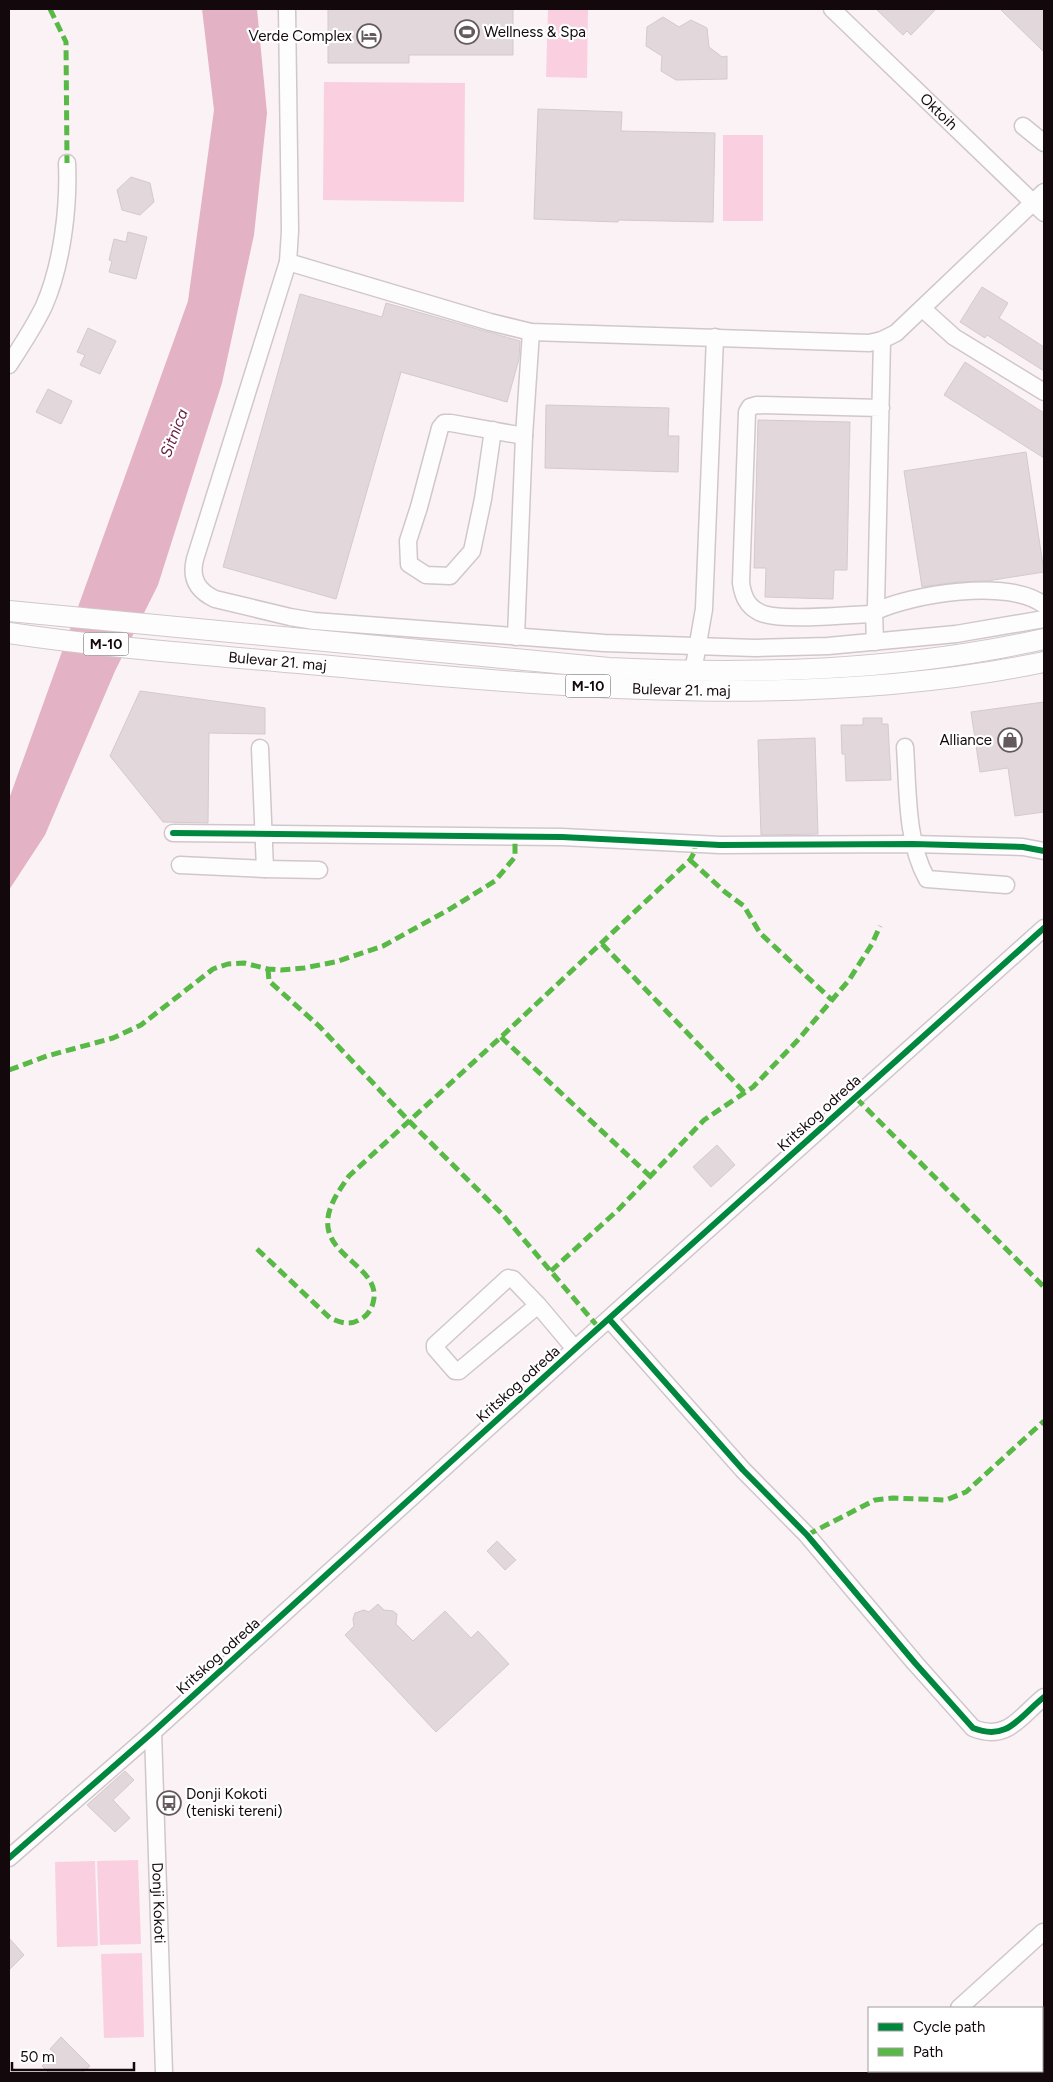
<svg xmlns="http://www.w3.org/2000/svg" width="1053" height="2082" viewBox="0 0 1053 2082" font-family="Figtree,sans-serif">
<rect width="100%" height="100%" fill="#faf2f4"/>
<!-- green -->
<g fill="#fad0e0">
<polygon points="548,9 588,9 587,78 546,77"/>
<polygon points="324,82 465,83 464,202 323,200"/>
<rect x="723" y="135" width="40" height="86"/>
<polygon points="138,1860 141,1944 100,1945 97,1861"/>
<polygon points="95,1861 98,1946 57,1947 55,1862"/>
<polygon points="142,1953 144,2037 104,2038 101,1954"/>
</g>
<!-- water -->
<polygon fill="#e3b2c4" points="202,9 257,9 267,113 254,235 222,383 158,585 115,671 45,835 9,890 9,799 188,301 214,110"/>
<!-- building -->
<g fill="#e2d7db" stroke="#d4cacd">
<polygon points="328,9 513,9 513,55 409,55 409,63 328,63"/>
<polygon points="876,9 936,9 911,35 907,31 903,35"/>
<polygon points="1000,9 1044,9 1044,52"/>
<polygon points="663,17 679,27 691,20 707,28 709,47 722,57 727,56 727,79 676,80 661,71 662,56 646,46 647,27"/>
<polygon points="538,109 622,112 621,131 715,133 713,222 618,220 618,222 534,219"/>
<polygon points="131,177 150,183 154,202 140,215 122,210 117,190"/>
<polygon points="128,232 147,237 136,279 109,272 112,261 109,260 114,239 126,242"/>
<polygon points="982,287 1008,303 999,318 1044,347 1044,371 987,335 985,338 960,322"/>
<polygon points="300,294 382,317 386,303 520,341 519,359 507,402 401,372 336,599 223,567"/>
<polygon points="88,328 116,341 100,374 80,365 85,355 77,352"/>
<polygon points="965,362 1044,413 1044,458 944,395"/>
<polygon points="48,389 72,401 61,424 36,412"/>
<polygon points="546,405 669,408 668,436 679,436 678,472 545,468"/>
<polygon points="758,420 850,422 847,570 834,570 833,599 765,597 766,568 754,568"/>
<polygon points="1026,452 1044,572 987,581 958,582 922,587 904,471"/>
<polygon points="140,691 265,708 265,734 209,733 208,823 163,822 110,756"/>
<polygon points="1044,702 1044,812 1015,816 1008,768 980,772 971,712"/>
<polygon points="863,718 882,718 882,724 888,724 891,780 846,781 845,754 842,754 841,725 863,725"/>
<polygon points="815,738 818,834 761,835 758,740"/>
<polygon points="717,1145 735,1165 711,1187 693,1167"/>
<polygon points="497,1541 516,1560 505,1570 487,1551"/>
<polygon points="378,1604 384,1610 393,1611 397,1614 396,1624 413,1641 445,1611 471,1638 478,1631 509,1664 436,1732 345,1635 354,1626 353,1619 355,1613 364,1610 369,1612"/>
<polygon points="125,1771 134,1780 113,1800 130,1818 115,1832 87,1805"/>
<polygon points="9,1938 24,1955 9,1970"/>
<polygon points="61,2037 90,2066 82,2073 49,2073 42,2066 55,2053 50,2049"/>
</g>
<g fill="none" stroke-linecap="round" stroke-linejoin="round">
<!-- minor casing -->
<g stroke="#d1c7ca" stroke-width="19">
<g id="minor">
<path d="M 287,9 L 290,231 L 288,262 L 195,559 C 190,579 198,591 215,599 L 290,617 L 314,621 L 604,643 L 755,648 L 828,646 L 956,634 L 1044,619"/>
<path id="s1" d="M 832,9 L 1044,213"/>
<polyline points="1023,126 1044,143"/>
<polyline points="288,262 490,322 531,332 869,343 882,340 896,333 1044,192"/>
<polyline points="923,309 954,337 1044,392"/>
<path d="M 9,365 C 21,346 34,327 44,306 C 62,265 69,207 67,163"/>
<path d="M 881,408 L 757,405 L 750,407 L 747,412 L 741,583 C 743,596 747,606 759,612 C 777,622 845,615 869,614 L 874,612 L 876,606 L 882,340"/>
<polyline points="493,430 483,499 472,551 450,576 426,575 409,564 408,541 419,507 440,428 444,423 451,423 524,436"/>
<polyline points="516,637 524,436 531,332"/>
<path d="M 875,642 L 874,612 C 911,594 1009,578 1044,605"/>
<polyline points="693,672 704,609 715,337"/>
<path d="M 905,747 C 908,789 906,842 927,879 L 1006,885"/>
<polyline points="173,833 562,837 720,845 913,844 1023,847 1044,851"/>
<polyline points="180,865 265,869 260,748"/>
<polyline points="265,869 319,870"/>
<polyline points="538,1305 459,1371 455,1371 435,1348 435,1345 508,1278 513,1279 538,1305 575,1349"/>
<path d="M 609,1319 L 743,1470 L 807,1535 L 915,1663 L 973,1728 C 1008,1742 1020,1716 1044,1697"/>
<path id="s2" d="M 153,1732 L 164,2073"/>
<polyline points="9,1858 153,1732 575,1349 1044,928"/>
<polyline points="959,2008 1043,1932"/>
<polyline points="887,2073 890,2071"/>
</g>
</g>
<!-- major casing -->
<g stroke="#d1c7ca" stroke-width="22">
<g id="major">
<path d="M 9,611 L 609,668 C 756,675 900,671 1044,639"/>
<path id="s3" d="M 9,633 C 122,650 238,657 352,668 C 581,689 817,709 1044,662"/>
</g>
</g>
<!-- minor -->
<use href="#minor" stroke="#fefdfd" stroke-width="16"/>
<!-- major -->
<use href="#major" stroke="#fefdfd" stroke-width="20"/>
<!-- quiet -->
<g stroke="#58b947" stroke-width="5" stroke-dasharray="10 5" stroke-linecap="butt">
<polyline points="50,9 66,42 67,163"/>
<polyline points="690,860 725,892 744,906 760,933 832,1000"/>
<polyline points="602,944 745,1093"/>
<polyline points="268,969 269,981 319,1026 408,1120 503,1215 599,1328"/>
<polyline points="501,1037 651,1177"/>
<polyline points="9,1070 47,1056 113,1038 141,1025 213,969 228,964 244,963 268,969 281,970 304,968 335,962 383,946 450,909 495,881 515,857 515,837"/>
<polyline points="856,1098 1044,1287"/>
<path d="M 257,1249 L 330,1318 C 339,1322 349,1326 359,1320 C 366,1317 371,1311 373,1303 C 382,1272 337,1260 329,1232 C 323,1212 338,1192 349,1176 L 501,1037 L 690,860 L 695,851 L 695,844"/>
<polyline points="551,1271 618,1210 704,1120 753,1087 797,1041 849,980 872,944 880,926"/>
<polyline points="807,1535 875,1500 893,1498 946,1500 966,1492 1044,1421"/>
</g>
<!-- cycleway casing -->
<g stroke="#fff" stroke-width="9">
<g id="cycleway">
<polyline points="173,833 562,837 720,845 913,844 1023,847 1044,851"/>
<path d="M 609,1319 L 743,1470 L 807,1535 L 915,1663 L 973,1728 C 1008,1742 1020,1716 1044,1697"/>
<polyline points="9,1858 153,1732 575,1349 1044,928"/>
</g>
</g>
<!-- cycleway -->
<use href="#cycleway" stroke="#00873e" stroke-width="6"/>
</g>
<!-- icons -->
<defs>
<g id="stadium-ring" transform="scale(1.25)"><circle r="9.5" fill="#fff" stroke="#645a5d" stroke-width="1.5"/><path d="M0-5a6.5 5 0 1 0 0 10a6.5 5 0 1 0 0-10ZM-3.5-1.8h7v3.6h-7Z" fill="#645a5d"/></g>
<g id="hotel-ring" transform="scale(1.25)"><circle r="9.5" fill="#fff" stroke="#645a5d" stroke-width="1.5"/><path d="M-6-4.5h1.5V1H6V5H4.5V3h-9V5H-6ZM-4 0a1.8 1.8 0 1 1 3.6 0ZM.5 0V-2.5h3Q6-2.5 6 0Z" fill="#645a5d"/></g>
<g id="shop-ring" transform="scale(1.25)"><circle r="9.5" fill="#fff" stroke="#645a5d" stroke-width="1.5"/><path d="M-5-2.5h2.3a2.7 3.5 0 0 1 5.4 0H5L5.5 6h-11ZM-1.5-2.5h3a1.5 2.3 0 0 0-3 0Z" fill="#645a5d"/></g>
<g id="bus-ring" transform="scale(1.25)"><circle r="9.5" fill="#fff" stroke="#645a5d" stroke-width="1.5"/><path d="M-5-6H5V4H4V6H2V4H-2V6H-4V4H-5ZM-3.5-4V0h7V-4ZM-3.5 1.2v1.5H-2V1.2ZM2 1.2v1.5H3.5V1.2Z" fill="#645a5d"/></g>
</defs>
<g fill-rule="evenodd">
<use href="#stadium-ring" x="467" y="32"/>
<use href="#hotel-ring" x="369" y="36"/>
<use href="#shop-ring" x="1010" y="740"/>
<use href="#bus-ring" x="169" y="1803"/>
</g>
<g text-anchor="middle" dominant-baseline="central" stroke-width="4.5" stroke-linejoin="round" paint-order="stroke">
<!-- shield labels -->
<g fill="#fff" stroke="#5a5255" stroke-width="1">
<rect x="83.5" y="632.5" width="45" height="23" rx="4"/>
<rect x="565.5" y="674.5" width="45" height="23" rx="4"/>
</g>
<g font-size="14" font-weight="bold" fill="#13080c">
<text x="106" y="644">M-10</text>
<text x="588" y="686">M-10</text>
</g>
<!-- poi labels -->
<g font-size="15" fill="#13080c" stroke="#fff" text-anchor="start">
<text x="484" y="32">Wellness &amp; Spa</text>
<text x="352" y="36" text-anchor="end">Verde Complex</text>
<text x="992" y="740" text-anchor="end">Alliance</text>
<text x="186" y="1794">Donji Kokoti<tspan x="186" dy="17">(teniski tereni)</tspan></text>
</g>
<!-- street labels -->
<g font-size="15" fill="#13080c" stroke="#fff">
<text stroke="none"><textPath href="#s1" startOffset="148">Oktoih</textPath></text>
<text stroke="none"><textPath href="#s3" startOffset="270">Bulevar 21. maj</textPath></text>
<text stroke="none"><textPath href="#s3" startOffset="675">Bulevar 21. maj</textPath></text>
<text transform="translate(819 1113) rotate(-42)">Kritskog odreda</text>
<text transform="translate(518 1384) rotate(-42)">Kritskog odreda</text>
<text transform="translate(218 1656) rotate(-42)">Kritskog odreda</text>
<text stroke="none"><textPath href="#s2" startOffset="171">Donji Kokoti</textPath></text>
</g>
<!-- water labels -->
<g font-size="16" font-style="italic" fill="#691b41" stroke="#fff">
<text transform="translate(174 433) rotate(-69)">Sitnica</text>
</g>
</g>
<!-- border -->
<rect width="1053" height="2082" fill="none" stroke="#13080c" stroke-width="20"/>
<!-- legend -->
<rect x="868" y="2007" width="175" height="65" fill="#ffffff" stroke="#a19c9e"/>
<rect x="878" y="2023" width="25" height="8" fill="#00873e" stroke="#a19c9e"/>
<text x="913" y="2032" font-size="15" fill="#13080c">Cycle path</text>
<rect x="878" y="2048" width="25" height="8" fill="#58b947" stroke="#a19c9e"/>
<text x="913" y="2057" font-size="15" fill="#13080c">Path</text>
<!-- scale -->
<path d="M12 2062v8h122v-8" fill="none" stroke="#13080c" stroke-width="2.5"/>
<text x="20" y="2062" font-size="15" fill="#13080c" stroke="#ffffff" stroke-width="4" paint-order="stroke">50 m</text>
</svg>
